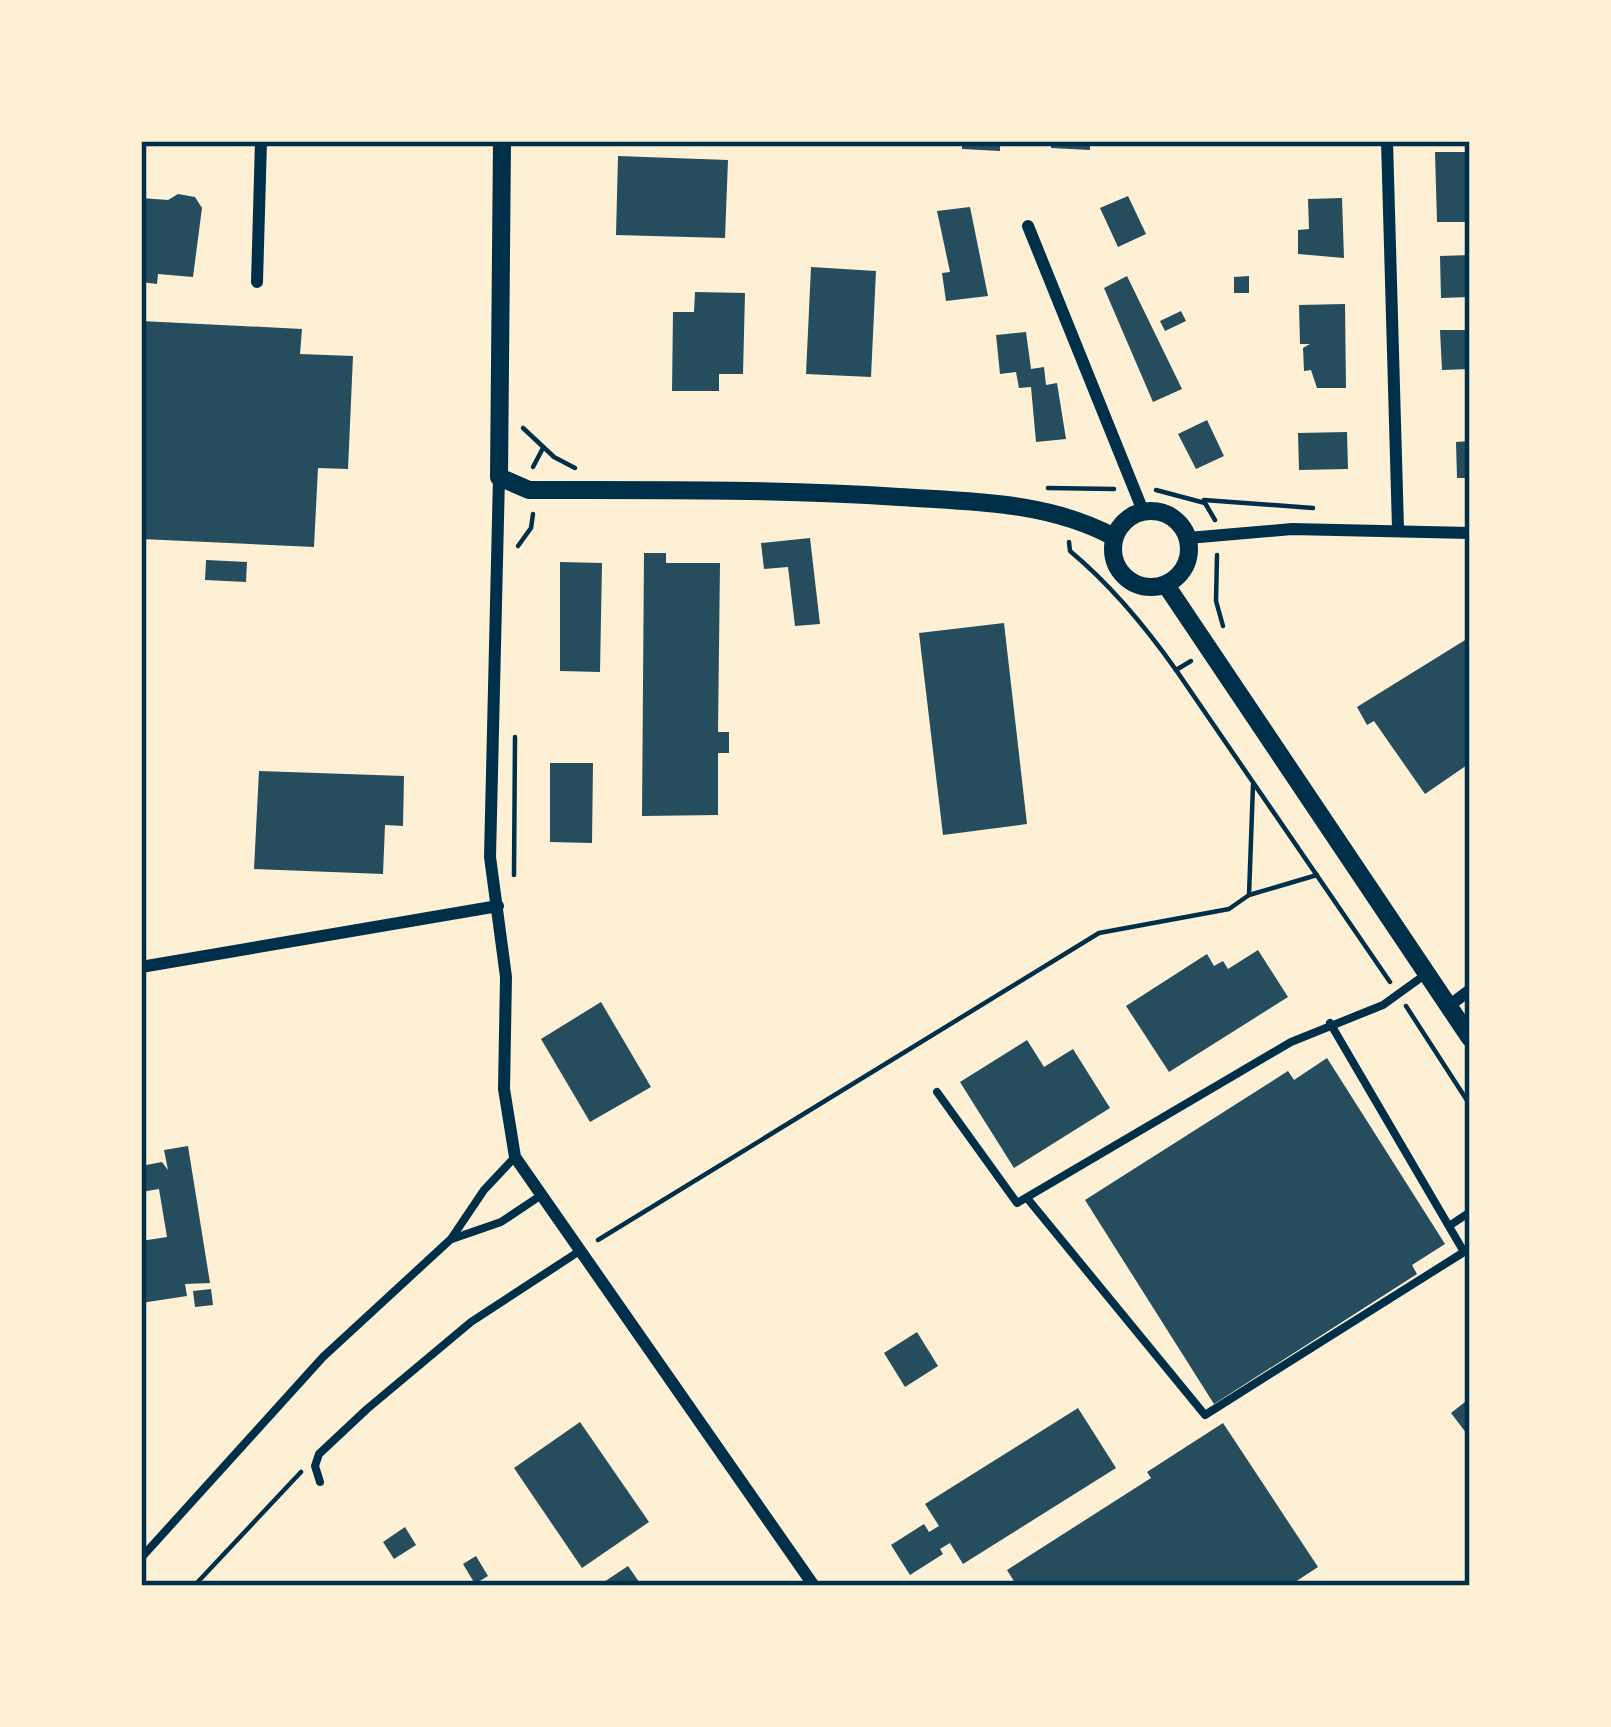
<svg xmlns="http://www.w3.org/2000/svg" width="1611" height="1727" viewBox="0 0 1611 1727" font-family="Rubik,sans-serif">
<rect width="100%" height="100%" fill="#fdf0d5"/>
<!-- building -->
<g fill="#264d5e">
<polygon points="962,141 1000,141 1000,151 962,149"/>
<polygon points="1051,141 1090,141 1090,150 1051,148"/>
<polygon points="1435,152 1470,152 1469,222 1437,222"/>
<polygon points="618,156 728,160 725,238 616,235"/>
<polygon points="178,194 195,197 202,208 193,277 158,274 157,284 141,282 141,198 168,200"/>
<polygon points="1128,196 1146,234 1118,247 1100,208"/>
<polygon points="1342,198 1344,258 1298,254 1298,230 1309,229 1308,199"/>
<polygon points="970,207 988,296 946,301 942,273 950,272 937,211"/>
<polygon points="1470,255 1470,297 1441,298 1440,256"/>
<polygon points="811,267 876,271 871,377 806,374"/>
<polygon points="1127,276 1182,389 1153,402 1104,288"/>
<polygon points="1249,276 1249,293 1234,293 1234,277"/>
<polygon points="695,292 745,293 743,374 719,374 719,391 672,391 673,312 694,312"/>
<polygon points="1345,304 1346,388 1317,388 1311,370 1304,371 1303,348 1310,344 1300,344 1299,305"/>
<polygon points="1181,311 1186,321 1165,331 1160,321"/>
<polygon points="141,321 302,329 300,354 353,356 348,469 318,468 314,547 141,539"/>
<polygon points="1440,330 1470,330 1470,369 1442,370"/>
<polygon points="1026,332 1031,369 1044,367 1046,385 1057,383 1066,439 1036,442 1031,387 1019,388 1016,372 1000,374 996,335"/>
<polygon points="1207,420 1224,456 1196,469 1178,434"/>
<polygon points="1347,432 1348,469 1299,470 1298,433"/>
<polygon points="1470,441 1470,478 1457,478 1456,442"/>
<polygon points="810,538 820,624 795,626 788,567 764,569 761,543"/>
<polygon points="644,553 666,553 666,563 720,563 718,732 729,732 729,753 718,753 718,815 642,816"/>
<polygon points="206,560 247,562 246,582 205,580"/>
<polygon points="560,562 602,563 600,672 560,671"/>
<polygon points="1004,623 1027,824 943,835 919,633"/>
<polygon points="1470,637 1470,763 1425,794 1374,721 1367,725 1357,707"/>
<polygon points="550,763 593,763 592,843 550,842"/>
<polygon points="259,771 404,776 403,826 385,825 383,874 254,869"/>
<polygon points="1258,950 1288,997 1169,1072 1126,1006 1207,954 1214,966 1223,961 1228,969"/>
<polygon points="601,1002 651,1087 590,1122 541,1039"/>
<polygon points="1027,1040 1044,1067 1073,1049 1110,1108 1014,1168 960,1082"/>
<polygon points="1327,1058 1445,1244 1412,1265 1417,1274 1214,1404 1085,1200 1288,1071 1294,1080"/>
<polygon points="188,1146 210,1283 185,1284 187,1296 141,1303 141,1241 167,1237 159,1189 141,1192 141,1166 162,1162 168,1170 164,1150"/>
<polygon points="211,1289 213,1305 195,1307 193,1291"/>
<polygon points="917,1332 938,1366 905,1387 884,1353"/>
<polygon points="1470,1398 1470,1438 1451,1413"/>
<polygon points="1078,1408 1116,1468 963,1564 950,1543 940,1549 943,1554 910,1575 891,1545 924,1524 929,1532 939,1526 925,1504"/>
<polygon points="580,1422 649,1522 582,1568 514,1468"/>
<polygon points="1223,1423 1318,1567 1289,1586 1017,1586 1007,1570 1151,1478 1147,1472"/>
<polygon points="405,1527 416,1545 394,1559 383,1542"/>
<polygon points="476,1556 488,1576 475,1584 463,1564"/>
<polygon points="628,1566 642,1586 598,1586"/>
</g>
<g fill="none" stroke-linecap="round" stroke-linejoin="round">
<!-- path -->
<g stroke="#003049" stroke-width="4.5">
<polyline points="523,428 554,457 575,468"/>
<polyline points="533,467 543,448"/>
<polyline points="1048,488 1114,489"/>
<polyline points="1156,490 1205,503 1215,520"/>
<polyline points="1204,500 1313,508"/>
<path d="M 1069,542 L 1070,551 C 1112,586 1145,626 1176,670 L 1191,661"/>
<polyline points="518,546 531,528 533,514"/>
<polyline points="1217,555 1216,601 1223,626"/>
<polyline points="1176,670 1390,982"/>
<polyline points="514,875 515,737"/>
<polyline points="1249,895 1317,875"/>
<polyline points="1406,1006 1470,1105"/>
<polyline points="598,1240 1099,933 1229,909 1249,895 1253,785"/>
<polyline points="194,1586 301,1472"/>
</g>
<!-- service -->
<g stroke="#003049" stroke-width="8">
<polyline points="937,1092 1017,1203 1291,1042 1383,1005 1426,974"/>
<polyline points="1027,1198 1205,1415 1464,1252 1330,1023"/>
<polyline points="1449,1226 1470,1212"/>
<polyline points="452,1239 501,1222 540,1196"/>
<polyline points="320,1482 315,1466 319,1454 367,1409 471,1322 578,1252"/>
<polyline points="141,1558 323,1357 451,1239 484,1190 515,1157"/>
</g>
<!-- minor -->
<g stroke="#003049" stroke-width="12">
<polyline points="1387,141 1398,528"/>
<polyline points="1028,226 1143,511"/>
<polyline points="257,282 261,141"/>
<polyline points="499,477 490,857 506,977 504,1089 515,1157 814,1586"/>
<polyline points="1188,538 1292,529 1470,533"/>
<polyline points="141,967 498,906"/>
<polyline points="1450,1005 1470,990"/>
</g>
<!-- tertiary -->
<g stroke="#003049" stroke-width="18">
<path d="M 502,141 L 499,477 L 529,490 C 652,490 775,489 899,497 C 973,502 1047,501 1114,537"/>
<circle cx="1151" cy="549" r="38"/>
<polyline points="1166,585 1470,1038"/>
</g>
</g>
<!-- border -->
<rect width="1611" height="1727" fill="none" stroke="#fdf0d5" stroke-width="288"/>
<rect x="144" y="144" width="1323" height="1439" fill="none" stroke="#003049" stroke-width="4.5"/>
</svg>
